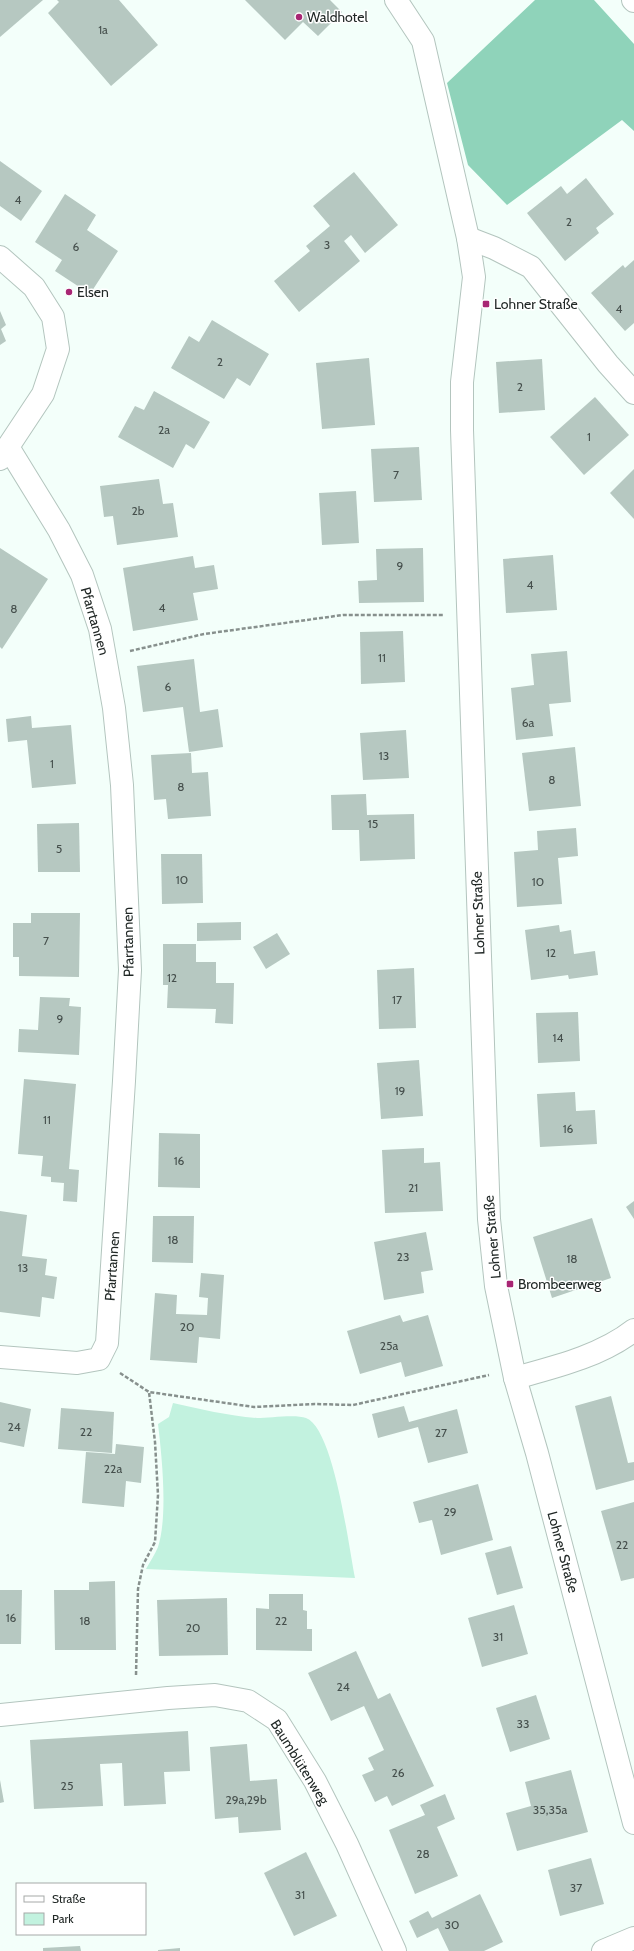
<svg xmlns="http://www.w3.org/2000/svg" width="634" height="1951" viewBox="0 0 634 1951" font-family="Cabin,sans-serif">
<rect width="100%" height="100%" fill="#f3fffa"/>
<!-- green -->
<path fill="#c2f2df" d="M 173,1403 C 200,1409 229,1416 257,1418 C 269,1418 296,1414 306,1418 C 334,1428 349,1549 355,1578 L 146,1569 C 150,1562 155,1554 158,1547 C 168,1516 162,1457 158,1424 L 169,1417 Z"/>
<!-- forest -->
<polygon fill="#8fd3ba" points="535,0 594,0 634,44 634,131 622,120 507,205 468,165 447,83"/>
<!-- building -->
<g fill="#b6c8c1">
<polygon points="0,0 43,0 0,37"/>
<polygon points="57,0 119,0 158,45 111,86 48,13 59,2"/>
<polygon points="245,0 330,0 342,12 318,36 303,22 285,40"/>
<polygon points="0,161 42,191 21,221 0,206"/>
<polygon points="354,172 398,225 365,253 351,235 344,241 360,261 299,312 274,281 310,251 306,246 330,226 313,206"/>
<polygon points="586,178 614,214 596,228 599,233 565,261 527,213 561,186 567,194"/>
<polygon points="65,194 96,215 87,230 118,251 90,294 55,271 62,260 35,242"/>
<polygon points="634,260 634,323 625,331 591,293 623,265 625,268"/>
<polygon points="0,311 6,325 1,329 6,341 0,345"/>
<polygon points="212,320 269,354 250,386 237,378 224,399 171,368 189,336 199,342"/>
<polygon points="369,358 375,425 322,429 316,363"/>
<polygon points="542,359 545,410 499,413 496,362"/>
<polygon points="154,391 210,422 194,449 186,444 173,468 118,437 135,406 144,410"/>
<polygon points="595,397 629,435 584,475 550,437"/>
<polygon points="419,447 422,500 374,502 371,449"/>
<polygon points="634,469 634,519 610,493"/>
<polygon points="159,479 163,504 173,503 178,537 117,545 113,516 104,517 100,486"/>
<polygon points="356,491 359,543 322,545 319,493"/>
<polygon points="0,548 48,579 2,649 0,647"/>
<polygon points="423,548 424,602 359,603 358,581 377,580 376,549"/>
<polygon points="553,555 557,610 506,613 503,559"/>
<polygon points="193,556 195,568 214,565 218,589 193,593 198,620 133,631 123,568"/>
<polygon points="403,631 405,682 361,684 360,632"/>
<polygon points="567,651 571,702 549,704 553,736 516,740 511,688 534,685 531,654"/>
<polygon points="194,659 200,712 218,709 223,747 189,752 183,707 143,712 137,666"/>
<polygon points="31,716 32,728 71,725 76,784 32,788 27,740 8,742 6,719"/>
<polygon points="406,730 409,778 363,780 360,733"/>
<polygon points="575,747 581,806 529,811 522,753"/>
<polygon points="191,753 192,773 208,772 211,816 168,819 166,799 154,800 151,755"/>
<polygon points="366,794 367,815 414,814 415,859 360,861 359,830 332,830 331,795"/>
<polygon points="79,823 80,872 38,872 37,824"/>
<polygon points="576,828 578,856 558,858 562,904 517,907 514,852 538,850 537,831"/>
<polygon points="161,854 202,854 203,903 162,904"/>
<polygon points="31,913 80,913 79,977 19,976 19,957 13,957 13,923 31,923"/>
<polygon points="241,922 241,940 197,941 197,923"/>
<polygon points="559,925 560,932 571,930 574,954 595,951 598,975 569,979 568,975 531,980 525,930"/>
<polygon points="277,933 290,954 266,969 253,947"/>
<polygon points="163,944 196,944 196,962 216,962 216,983 234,983 233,1024 215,1023 216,1009 167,1008 168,985 163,985"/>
<polygon points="414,968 416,1028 379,1029 377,970"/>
<polygon points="40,997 70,998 69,1006 81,1007 79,1055 18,1052 19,1029 38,1030"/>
<polygon points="578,1012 580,1061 538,1063 536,1013"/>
<polygon points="419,1060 423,1116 381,1119 377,1063"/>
<polygon points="24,1079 76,1084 69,1169 79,1170 77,1202 63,1201 64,1183 51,1182 51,1177 41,1176 43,1156 18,1154"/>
<polygon points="575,1092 576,1111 595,1110 597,1144 540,1147 537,1094"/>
<polygon points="159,1133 200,1134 200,1188 158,1187"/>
<polygon points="424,1148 424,1163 440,1162 443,1211 385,1213 382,1150"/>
<polygon points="634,1201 634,1219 626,1207"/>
<polygon points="0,1211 27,1215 22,1256 47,1259 45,1275 57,1277 54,1299 42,1297 40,1317 0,1312"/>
<polygon points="153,1216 194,1216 193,1263 152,1262"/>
<polygon points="592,1218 611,1278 552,1298 533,1237"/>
<polygon points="426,1232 433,1270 421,1272 424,1293 384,1300 374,1242"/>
<polygon points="201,1273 224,1275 220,1339 199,1337 197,1363 150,1360 155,1293 177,1295 176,1314 207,1315 208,1298 199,1297"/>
<polygon points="400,1315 403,1322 428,1315 443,1366 405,1377 401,1362 360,1374 347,1331"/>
<polygon points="611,1396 628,1463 634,1462 634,1480 596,1490 575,1406"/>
<polygon points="0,1402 31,1409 24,1447 0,1442"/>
<polygon points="404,1406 409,1422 457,1409 468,1453 428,1463 418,1427 378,1438 372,1414"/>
<polygon points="61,1408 114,1412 112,1453 58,1449"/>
<polygon points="116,1444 144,1447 141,1483 126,1481 124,1507 82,1503 86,1452 115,1454"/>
<polygon points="478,1484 493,1540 441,1555 432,1520 419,1523 413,1502"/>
<polygon points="634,1502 634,1578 621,1581 601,1511"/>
<polygon points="511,1546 523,1588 497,1595 485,1553"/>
<polygon points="115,1581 116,1650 55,1650 54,1590 89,1590 89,1582"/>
<polygon points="0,1590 22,1590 21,1644 0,1644"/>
<polygon points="269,1594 303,1594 303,1610 307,1611 307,1629 312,1629 312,1651 256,1650 256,1608 269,1609"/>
<polygon points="227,1598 228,1655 159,1656 157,1600"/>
<polygon points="514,1605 528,1654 482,1667 468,1618"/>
<polygon points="356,1651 378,1699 390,1693 434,1786 392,1806 387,1796 375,1802 362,1775 374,1770 368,1758 384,1750 364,1706 331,1721 308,1673"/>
<polygon points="536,1695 550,1739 510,1752 496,1708"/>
<polygon points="188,1731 190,1771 164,1772 166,1804 124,1806 122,1763 100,1764 103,1806 34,1809 30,1740"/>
<polygon points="247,1744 250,1781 277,1779 281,1830 239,1833 238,1817 215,1819 210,1747"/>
<polygon points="571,1770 588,1832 517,1851 506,1813 531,1806 525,1782"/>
<polygon points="0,1780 4,1802 0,1803"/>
<polygon points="445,1794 455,1819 437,1827 458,1876 415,1894 389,1830 425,1815 420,1805"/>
<polygon points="306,1852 337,1916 294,1936 264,1873"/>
<polygon points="591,1858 604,1904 560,1916 548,1870"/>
<polygon points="480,1894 503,1942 484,1951 449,1951 438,1928 417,1938 409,1921 428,1911 432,1918"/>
<polygon points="80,1946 81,1951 43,1951 43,1948"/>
<polygon points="180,1948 180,1951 158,1951 158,1950"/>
</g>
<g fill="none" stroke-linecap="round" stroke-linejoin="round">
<!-- minor casing -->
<g stroke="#b3c5be" stroke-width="24">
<g id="minor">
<polyline points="396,0 423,41 468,238 474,277 462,382 462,430 489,1219 496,1286 515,1378 537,1453 634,1823"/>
<polyline points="468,238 494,248 531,267 608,364 634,393"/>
<polyline points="0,257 34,287 53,317 58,349 43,394 0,459"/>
<polyline points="0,1357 77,1363 99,1359 107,1343 124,1081 130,970 122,785 114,708 100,629 82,575 59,530 8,447"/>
<path d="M 515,1378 C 555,1367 601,1356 634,1330"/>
<polyline points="0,1715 168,1698 215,1695 248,1701 277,1720 315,1781 347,1844 395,1951"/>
<polyline points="603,1951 634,1938"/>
</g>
</g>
<!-- secondary casing -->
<g stroke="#b3c5be" stroke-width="24">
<polyline id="secondary" points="633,0 634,1"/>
</g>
<!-- path -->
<g stroke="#87908d" stroke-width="2.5" stroke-dasharray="4 2" stroke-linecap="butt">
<polyline points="130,651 204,634 343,615 443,615"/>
<polyline points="120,1373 149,1392 254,1407 315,1404 353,1405 489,1375"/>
<polyline points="136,1675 138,1589 143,1565 155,1542 158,1495 155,1442 149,1392"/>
</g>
<!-- minor -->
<use href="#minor" stroke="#fff" stroke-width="22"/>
<!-- secondary -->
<use href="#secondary" stroke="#fff" stroke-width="22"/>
</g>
<!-- markers -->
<g fill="#a82674" stroke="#fff" stroke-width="1.5">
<circle cx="299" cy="17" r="4"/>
<circle cx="69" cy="292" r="4"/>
<rect x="482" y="300" width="8" height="8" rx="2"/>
<rect x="506" y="1280" width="8" height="8" rx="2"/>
</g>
<g text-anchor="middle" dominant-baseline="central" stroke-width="3" stroke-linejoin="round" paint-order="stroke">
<!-- number labels -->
<g font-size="12" fill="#46504d">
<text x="103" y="29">1a</text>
<text x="18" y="199">4</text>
<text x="569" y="221">2</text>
<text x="327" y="244">3</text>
<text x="76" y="246">6</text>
<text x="619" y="308">4</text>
<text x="220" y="361">2</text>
<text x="520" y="386">2</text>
<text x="164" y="429">2a</text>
<text x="589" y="436">1</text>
<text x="396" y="474">7</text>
<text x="138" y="510">2b</text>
<text x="400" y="565">9</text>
<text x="530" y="584">4</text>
<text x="162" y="607">4</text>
<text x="14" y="608">8</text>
<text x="382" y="657">11</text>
<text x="168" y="686">6</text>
<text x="528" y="722">6a</text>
<text x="384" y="755">13</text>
<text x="52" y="763">1</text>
<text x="552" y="779">8</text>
<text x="181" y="786">8</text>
<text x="373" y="823">15</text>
<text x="59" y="848">5</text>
<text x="182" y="879">10</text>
<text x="538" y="881">10</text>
<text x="46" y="940">7</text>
<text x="551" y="952">12</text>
<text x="172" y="977">12</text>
<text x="397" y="999">17</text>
<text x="60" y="1018">9</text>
<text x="558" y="1037">14</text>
<text x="400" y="1090">19</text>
<text x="47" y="1119">11</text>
<text x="568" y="1128">16</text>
<text x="179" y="1160">16</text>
<text x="413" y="1187">21</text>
<text x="173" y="1239">18</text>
<text x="403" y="1256">23</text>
<text x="572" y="1258">18</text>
<text x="23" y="1267">13</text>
<text x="187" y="1326">20</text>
<text x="389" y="1345">25a</text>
<text x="14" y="1426">24</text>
<text x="86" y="1431">22</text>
<text x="441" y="1432">27</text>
<text x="113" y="1468">22a</text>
<text x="450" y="1511">29</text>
<text x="622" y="1544">22</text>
<text x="11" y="1617">16</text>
<text x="85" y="1620">18</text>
<text x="281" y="1620">22</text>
<text x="193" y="1627">20</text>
<text x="498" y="1636">31</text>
<text x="343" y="1686">24</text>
<text x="523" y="1723">33</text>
<text x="398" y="1772">26</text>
<text x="67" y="1785">25</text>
<text x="246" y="1799">29a,29b</text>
<text x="550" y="1809">35,35a</text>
<text x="423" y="1853">28</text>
<text x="576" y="1887">37</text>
<text x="300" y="1894">31</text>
<text x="452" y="1924">30</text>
</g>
<!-- poi labels -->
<g font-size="14" fill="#212826" stroke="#fff" text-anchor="start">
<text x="307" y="17">Waldhotel</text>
<text x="77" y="292">Elsen</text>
<text x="494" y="304">Lohner Straße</text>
<text x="518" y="1284">Brombeerweg</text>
</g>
<!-- street labels -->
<g font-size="14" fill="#212826" stroke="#fff">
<text transform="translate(95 621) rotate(74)">Pfarrtannen</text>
<text transform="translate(478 913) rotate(-92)">Lohner Straße</text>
<text transform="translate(128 942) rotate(-91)">Pfarrtannen</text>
<text transform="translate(492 1237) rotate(-95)">Lohner Straße</text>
<text transform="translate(112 1266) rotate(-86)">Pfarrtannen</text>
<text transform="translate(563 1552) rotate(75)">Lohner Straße</text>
<text transform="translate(300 1762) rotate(58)">Baumblütenweg</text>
</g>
</g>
<!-- legend -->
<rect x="16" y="1883" width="130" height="52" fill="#ffffff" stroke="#a6a9a8"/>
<rect x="24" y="1896" width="20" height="6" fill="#ffffff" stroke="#a6a9a8"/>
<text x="52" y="1903" font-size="12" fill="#212826">Straße</text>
<rect x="24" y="1913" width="20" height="12" fill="#c2f2df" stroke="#a6a9a8"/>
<text x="52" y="1923" font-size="12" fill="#212826">Park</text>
</svg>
